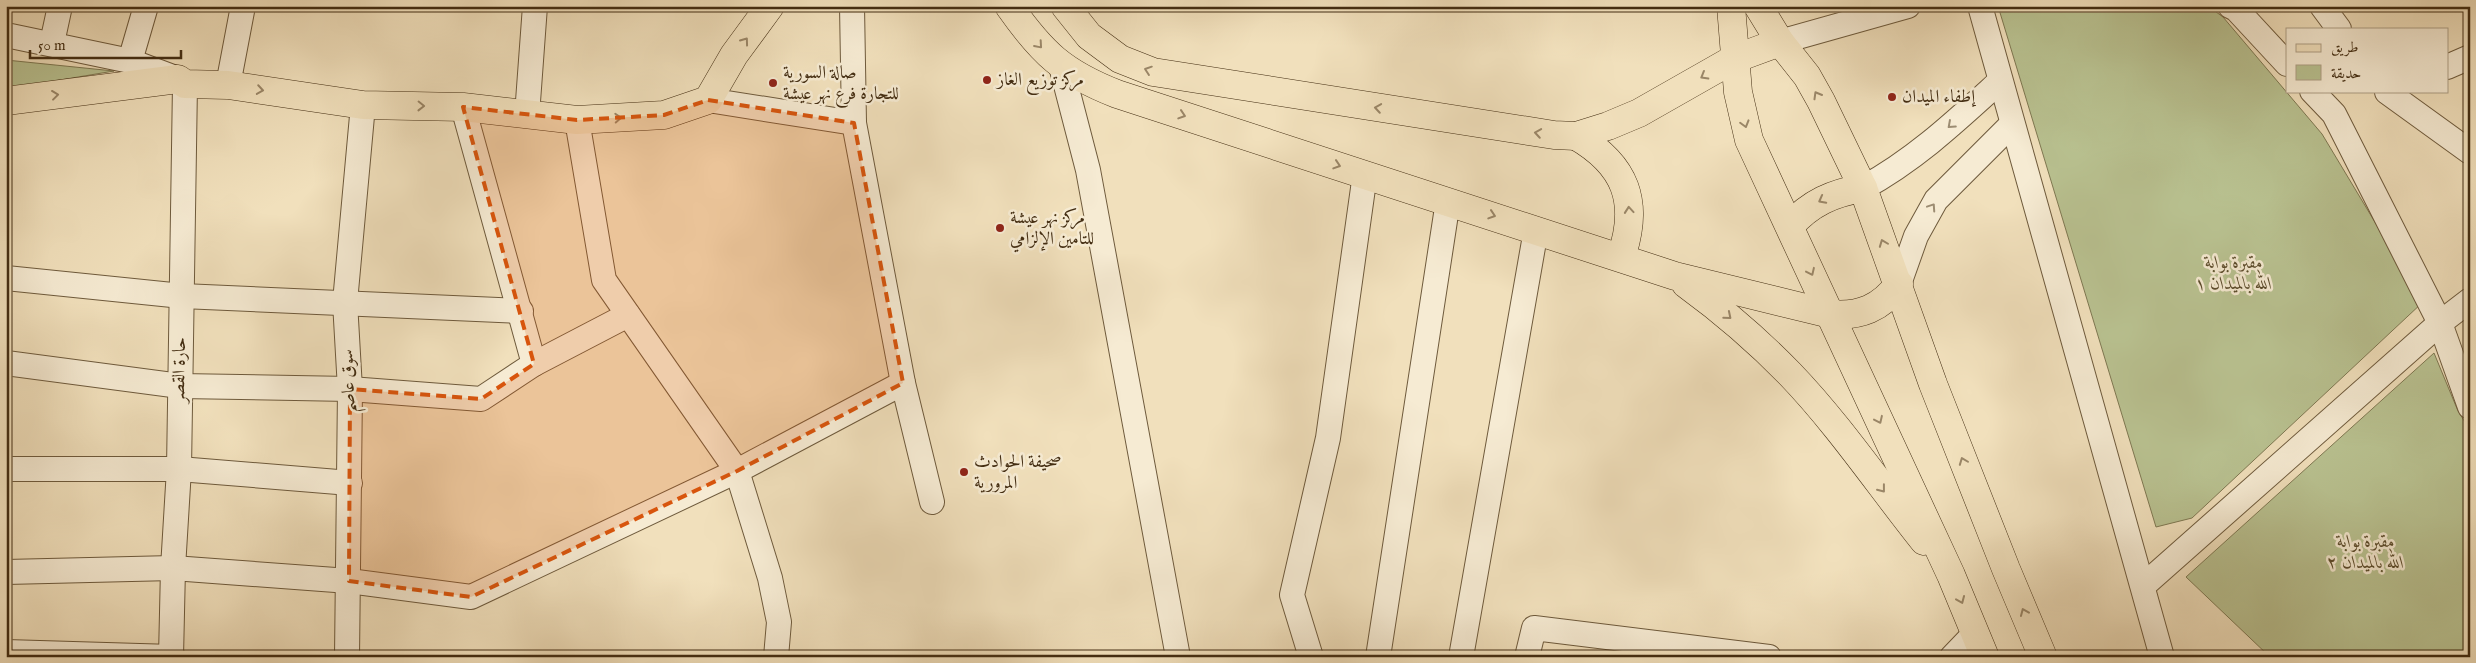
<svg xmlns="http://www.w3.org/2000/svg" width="2476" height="663" viewBox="0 0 2476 663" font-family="'IM FELL English',Amiri,serif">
<rect width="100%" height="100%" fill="#f1e0bc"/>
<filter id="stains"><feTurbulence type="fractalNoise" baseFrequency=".004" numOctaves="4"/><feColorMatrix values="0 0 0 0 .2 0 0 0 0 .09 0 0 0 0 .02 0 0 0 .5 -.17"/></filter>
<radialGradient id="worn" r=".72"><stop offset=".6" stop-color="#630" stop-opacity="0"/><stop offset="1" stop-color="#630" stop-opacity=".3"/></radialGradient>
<!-- green -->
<g fill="#b9c291" stroke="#7e7852">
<polygon points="1998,6 2208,6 2223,17 2322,134 2423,302 2192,518 2156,527"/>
<polygon points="6,60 114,71 6,89"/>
<polygon points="2434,353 2458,411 2470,430 2470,657 2270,657 2186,577"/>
</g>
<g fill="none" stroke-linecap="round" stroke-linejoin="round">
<!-- minor casing -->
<g stroke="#6e5a3c" stroke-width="26">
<g id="minor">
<polyline points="1980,6 2162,657"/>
<polyline points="2230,6 2236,9 2287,64"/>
<polyline points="2322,6 2339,29"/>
<polyline points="6,35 130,61 178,79"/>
<polyline points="1780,42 1908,6"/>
<polyline points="52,43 60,6"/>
<polyline points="130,61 146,6"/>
<polyline points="1061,66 1088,170 1178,657"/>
<polyline points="2447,67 2470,57"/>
<polyline points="228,85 243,6"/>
<polyline points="2312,91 2334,114 2440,323 2470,407"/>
<polyline points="2387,92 2470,152"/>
<polyline points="708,100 854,123 852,6"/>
<polyline points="463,107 534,364"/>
<polyline points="527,115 535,6"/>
<polyline points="577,120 604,280 737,471 770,578 779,622 776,657"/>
<polyline points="854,123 903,383 932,502"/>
<path d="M 1863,188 C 1916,159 1956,121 2000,81"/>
<polyline points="6,278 182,296 521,311"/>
<polyline points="1899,284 1916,236 1936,200 2012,124"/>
<polyline points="6,363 180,386 350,389 481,399 534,364 628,315"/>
<polyline points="6,469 179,469 350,483"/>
<polyline points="6,572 173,568 349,581 471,597 737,471 903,383"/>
<polyline points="2143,586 2440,323 2470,300"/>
<polyline points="6,652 173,657"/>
<polyline points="171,657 173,568 179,469 185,84"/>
<polyline points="347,657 350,389 345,302 363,105"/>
<polyline points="1311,657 1292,595 1328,438 1365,174"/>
<polyline points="1378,657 1448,201"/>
<polyline points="1461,657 1536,230"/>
<polyline points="1527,657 1534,628 1769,657"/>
<polyline points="1952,657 1975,633"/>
</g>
</g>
<!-- major casing -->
<g stroke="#432d12" stroke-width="29">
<g id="major">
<path d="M 1009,6 C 1042,53 1063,73 1117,94 L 1675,276 L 1830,314 C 1860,317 1881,308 1899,284"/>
<polyline points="1065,6 1089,36 1120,59 1153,72 1554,135 1576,136 1608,126 1639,113 1734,59 1780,42"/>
<polyline points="1731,6 1738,92 1749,140 1951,575 1985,657"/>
<polyline points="1758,6 1780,42 1807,76 1821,101 1863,188 1933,384 2006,569 2043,657"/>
<polyline points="6,101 178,79 185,84 228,85 363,105 463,107 577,120 664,115 708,100 734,55 770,6"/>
<path d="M 1576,136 C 1626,165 1640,202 1621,257"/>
<path d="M 1790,226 C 1810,203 1833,193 1863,188"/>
<path d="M 1686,284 C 1723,311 1758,341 1790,374 C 1839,425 1880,486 1924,541"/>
</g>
</g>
<!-- minor -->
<use href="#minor" stroke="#f6ebd3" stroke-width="24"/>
<!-- major -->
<use href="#major" stroke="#f1e0bc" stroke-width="28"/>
</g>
<!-- one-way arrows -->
<defs><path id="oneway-chevron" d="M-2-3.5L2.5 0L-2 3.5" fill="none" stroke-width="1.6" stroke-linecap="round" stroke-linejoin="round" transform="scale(1.25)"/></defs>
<g stroke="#9a8667">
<use href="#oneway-chevron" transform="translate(745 41) rotate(-54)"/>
<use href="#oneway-chevron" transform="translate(1039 45) rotate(49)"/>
<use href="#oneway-chevron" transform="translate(1148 70) rotate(-161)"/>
<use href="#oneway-chevron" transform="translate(1704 76) rotate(150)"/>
<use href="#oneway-chevron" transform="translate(260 90) rotate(9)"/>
<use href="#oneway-chevron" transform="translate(55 95) rotate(-7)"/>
<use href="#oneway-chevron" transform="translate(1817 95) rotate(-120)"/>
<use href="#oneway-chevron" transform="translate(421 106) rotate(1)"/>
<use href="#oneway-chevron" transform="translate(1378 108) rotate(-171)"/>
<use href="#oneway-chevron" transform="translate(1182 115) rotate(18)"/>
<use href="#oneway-chevron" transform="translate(618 118) rotate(-3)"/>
<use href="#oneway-chevron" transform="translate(1745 124) rotate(74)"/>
<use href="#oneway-chevron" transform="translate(1538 133) rotate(-171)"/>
<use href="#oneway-chevron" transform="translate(1337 165) rotate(18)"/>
<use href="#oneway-chevron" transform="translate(1822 200) rotate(152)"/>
<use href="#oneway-chevron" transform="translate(1629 210) rotate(-95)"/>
<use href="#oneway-chevron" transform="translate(1492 215) rotate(18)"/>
<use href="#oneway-chevron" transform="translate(1883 243) rotate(-111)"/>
<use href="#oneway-chevron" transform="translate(1811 272) rotate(65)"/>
<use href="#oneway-chevron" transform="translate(1728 316) rotate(40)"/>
<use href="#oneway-chevron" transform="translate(1879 420) rotate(65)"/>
<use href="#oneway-chevron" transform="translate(1963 461) rotate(-111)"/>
<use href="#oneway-chevron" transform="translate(1882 489) rotate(52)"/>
<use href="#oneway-chevron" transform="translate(1961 600) rotate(67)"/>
<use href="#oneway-chevron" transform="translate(2024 612) rotate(-113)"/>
</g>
<g stroke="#9c8c72">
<use href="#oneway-chevron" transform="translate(1951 125) rotate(138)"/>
<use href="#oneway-chevron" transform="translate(1932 207) rotate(-56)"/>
</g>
<!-- marked area -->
<path fill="#d8550d" fill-opacity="0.2" stroke="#d8550d" stroke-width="4" stroke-dasharray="10 6" stroke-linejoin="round" d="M 708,100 L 854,123 L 903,383 L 737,471 L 471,597 L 349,581 L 350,389 L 481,399 L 534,364 L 463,107 L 577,120 L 664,115 Z"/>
<!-- markers -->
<g fill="#8f2418" stroke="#f6ebd3" stroke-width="2">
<circle cx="987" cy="80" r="5"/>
<circle cx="773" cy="83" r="5"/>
<circle cx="1892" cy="97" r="5"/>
<circle cx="1000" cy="228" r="5"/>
<circle cx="964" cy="472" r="5"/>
</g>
<g text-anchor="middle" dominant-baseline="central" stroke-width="5" stroke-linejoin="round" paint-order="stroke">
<!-- poi labels -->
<g font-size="18" fill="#432d12" stroke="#f6ebd3" text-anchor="start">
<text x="783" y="73">صالة السورية<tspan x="783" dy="21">للتجارة فرع نهر عيشة</tspan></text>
<text x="997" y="80">مركز توزيع الغاز</text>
<text x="1902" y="97">إطفاء الميدان</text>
<text x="1010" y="218">مركز نهر عيشة<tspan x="1010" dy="21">للتامين الإلزامي</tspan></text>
<text x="974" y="462">صحيفة الحوادث<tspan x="974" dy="21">المرورية</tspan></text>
</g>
<!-- park labels -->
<g font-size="18" font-style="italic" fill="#5b4b2b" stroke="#f6ebd3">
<text x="2234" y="263">مقبرة بوابة<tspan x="2234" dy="21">الله بالميدان ١</tspan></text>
<text x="2366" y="542">مقبرة بوابة<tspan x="2366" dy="21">الله بالميدان ٢</tspan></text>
</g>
<!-- street labels -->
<g font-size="18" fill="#432d12" stroke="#f6ebd3">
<text transform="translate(180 370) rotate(-89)">حارة القصر</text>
<text transform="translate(349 381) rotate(-92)">سوق عاصم</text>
</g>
</g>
<!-- margin -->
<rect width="2476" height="663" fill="none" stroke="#f1e0bc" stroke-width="25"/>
<rect x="8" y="8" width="2461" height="648" fill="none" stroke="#432d12" stroke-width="2.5"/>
<rect x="12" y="12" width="2451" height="638" fill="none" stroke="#432d12"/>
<!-- legend -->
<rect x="2286" y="28" width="162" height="65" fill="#f6ebd3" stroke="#ae9f86"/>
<rect x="2296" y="44" width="25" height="8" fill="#f1e0bc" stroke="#ae9f86"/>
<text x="2331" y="52" font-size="15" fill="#432d12">طريق</text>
<rect x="2296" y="65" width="25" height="15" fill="#b9c291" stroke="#ae9f86"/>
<text x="2331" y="78" font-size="15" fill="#432d12">حديقة</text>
<!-- scale -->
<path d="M30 50v8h151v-8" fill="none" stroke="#432d12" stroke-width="2.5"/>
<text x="38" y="50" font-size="15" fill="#432d12" stroke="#f6ebd3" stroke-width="4" paint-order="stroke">50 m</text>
<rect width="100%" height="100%" filter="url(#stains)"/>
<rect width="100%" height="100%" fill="url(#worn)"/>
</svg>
